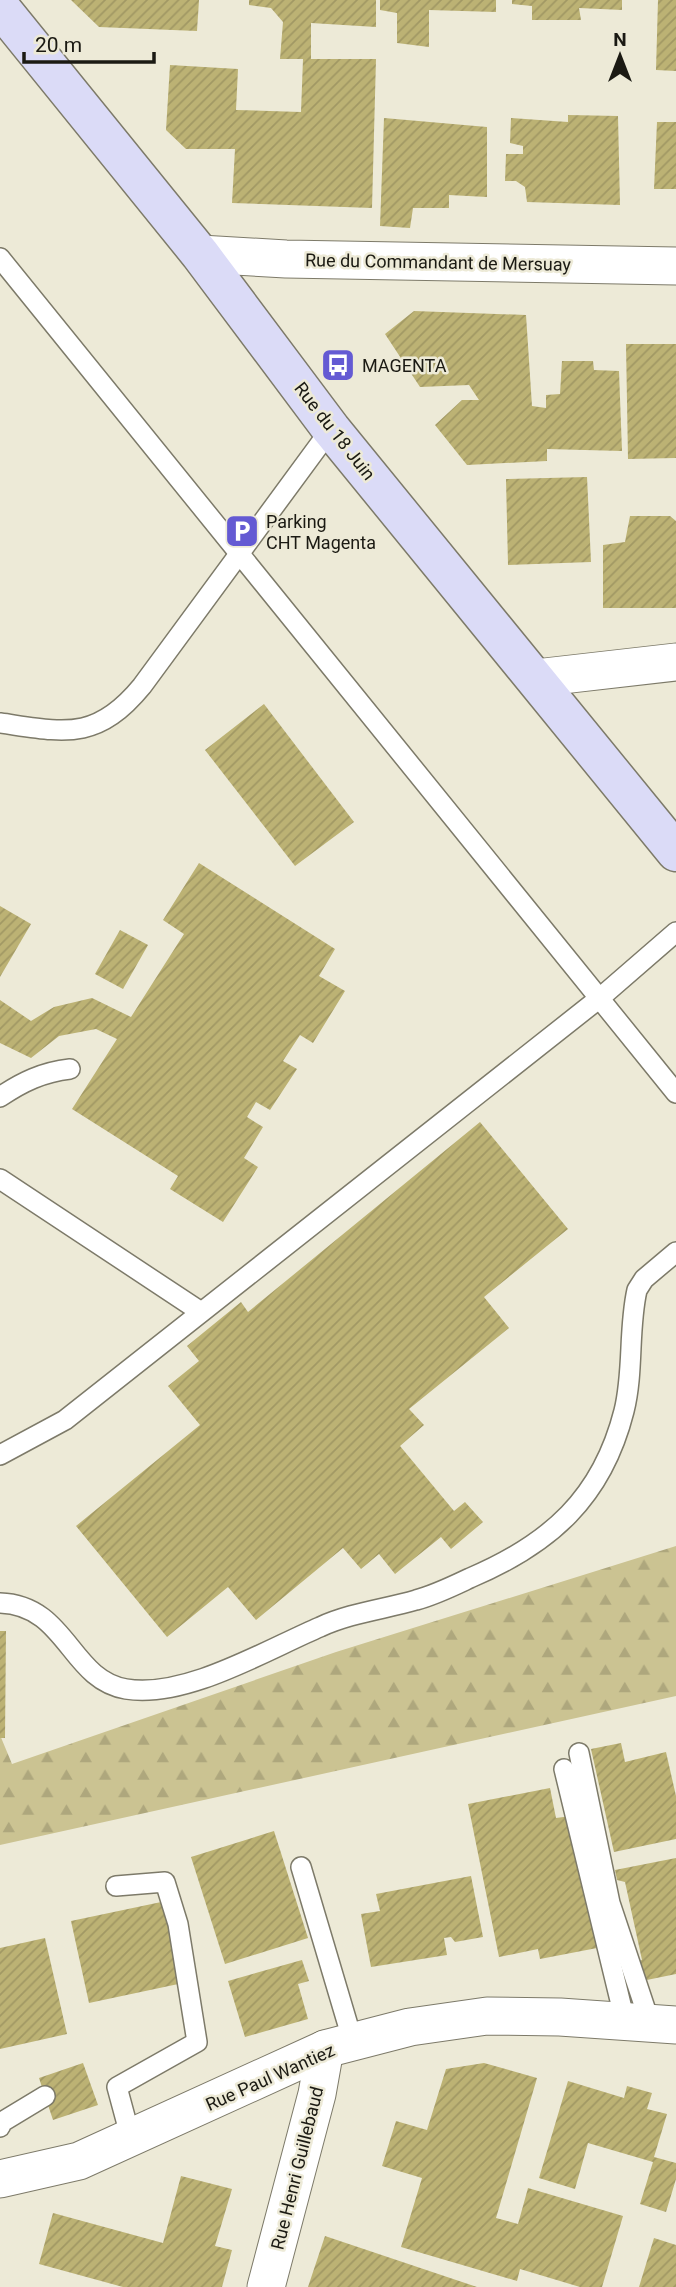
<svg xmlns="http://www.w3.org/2000/svg" width="676" height="2287" viewBox="0 0 676 2287" font-family="Roboto,sans-serif">
<defs>
<pattern id="forest-firs" width="22" height="20" patternUnits="userSpaceOnUse" patternTransform="scale(1.75)"><rect width="22" height="20" fill="#cbc392"/><path d="M5 1l3.5 6h-7zM16 11l3.5 6h-7z" fill="#aea77d"/></pattern>
<pattern id="building-hatch" width="6" height="6" patternUnits="userSpaceOnUse" patternTransform="scale(1.75)"><rect width="6" height="6" fill="#bcb274"/><path d="M-1 1l2-2M0 6l6-6M5 7l2-2" fill="none" stroke="#a19864"/></pattern>
</defs>
<rect width="100%" height="100%" fill="#edead7"/>
<!-- forest -->
<polygon fill="url(#forest-firs)" points="676,1546 676,1696 0,1845 0,1735 12,1764 336,1652"/>
<!-- building -->
<g fill="url(#building-hatch)">
<polygon points="71,0 199,0 197,31 99,27"/>
<polygon points="249,0 376,0 376,27 311,23 311,59 376,59 372,208 232,203 235,149 186,149 166,130 170,65 238,69 236,110 301,112 303,59 280,59 283,22 271,8 249,5"/>
<polygon points="380,0 496,0 496,12 429,10 429,47 397,43 397,13 380,10"/>
<polygon points="512,0 622,0 622,10 579,8 581,20 532,20 532,6 512,4"/>
<polygon points="658,0 676,0 676,71 656,70"/>
<polygon points="568,115 618,116 620,205 527,202 525,187 516,181 505,181 506,154 523,154 523,146 510,143 511,118 568,122"/>
<polygon points="384,118 487,127 487,197 449,195 449,208 413,208 410,228 380,226"/>
<polygon points="657,122 676,122 676,189 654,189"/>
<polygon points="414,311 526,315 532,406 546,408 546,395 560,394 562,361 593,361 594,370 619,371 622,451 547,449 547,461 467,465 435,425 462,400 479,400 469,385 420,387 385,334"/>
<polygon points="626,344 676,344 676,458 628,459"/>
<polygon points="587,477 591,562 508,565 506,479"/>
<polygon points="630,516 670,516 676,521 676,608 603,608 603,545 625,542"/>
<polygon points="264,704 354,822 295,866 205,750"/>
<polygon points="199,863 335,949 319,976 345,991 313,1043 300,1035 283,1061 297,1069 270,1110 256,1102 247,1117 263,1127 244,1158 258,1167 223,1222 170,1189 178,1176 72,1109 117,1039 96,1029 59,1036 31,1058 0,1043 0,1000 31,1021 54,1007 92,998 131,1017 184,934 163,920"/>
<polygon points="0,906 31,924 0,977"/>
<polygon points="120,930 148,945 123,989 95,974"/>
<polygon points="480,1122 568,1229 484,1297 509,1328 409,1409 424,1425 400,1446 454,1511 465,1502 483,1522 451,1549 441,1537 395,1574 379,1554 361,1569 343,1548 256,1620 228,1587 167,1637 76,1526 200,1425 168,1386 199,1361 187,1346 241,1302 248,1312"/>
<polygon points="0,1631 6,1631 5,1738 0,1738"/>
<polygon points="621,1743 625,1762 666,1752 676,1796 676,1839 614,1852 591,1749"/>
<polygon points="550,1788 556,1818 571,1816 597,1948 540,1959 538,1949 499,1957 468,1804"/>
<polygon points="274,1831 308,1938 225,1964 191,1857"/>
<polygon points="676,1858 676,1974 637,1982 633,1962 642,1960 625,1882 617,1880 615,1870"/>
<polygon points="471,1876 483,1937 455,1942 451,1937 444,1938 447,1955 371,1967 361,1914 380,1911 376,1894"/>
<polygon points="166,1901 183,1983 89,2003 71,1921"/>
<polygon points="45,1938 67,2034 0,2049 0,1948"/>
<polygon points="302,1960 309,1981 298,1984 308,2019 245,2037 228,1981"/>
<polygon points="83,2063 98,2105 53,2120 39,2078"/>
<polygon points="484,2063 537,2078 496,2218 518,2224 528,2188 623,2216 602,2287 580,2287 520,2269 517,2281 401,2247 422,2178 382,2166 396,2121 427,2130 446,2069"/>
<polygon points="568,2081 624,2098 627,2086 652,2093 647,2109 667,2114 654,2157 676,2163 676,2179 666,2212 640,2204 653,2162 588,2143 575,2189 539,2178"/>
<polygon points="181,2176 232,2189 215,2246 232,2250 222,2287 123,2287 39,2264 53,2213 163,2243"/>
<polygon points="325,2236 477,2287 308,2287"/>
<polygon points="654,2238 676,2245 676,2287 639,2287"/>
</g>
<g fill="none" stroke-linecap="round" stroke-linejoin="round">
<!-- lane casing -->
<g stroke="#7d7a69" stroke-width="22">
<g id="lane">
<polyline points="0,258 676,1093"/>
<path d="M 0,723 C 64,732 96,742 142,686 L 331,429"/>
<path d="M 0,1097 C 22,1082 43,1072 70,1069"/>
<polyline points="0,1179 201,1312"/>
<polyline points="0,1455 65,1420 601,997 676,932"/>
<path d="M 0,1603 C 67,1605 70,1680 126,1689 C 185,1699 266,1650 320,1627 C 350,1613 385,1609 416,1600 C 435,1595 453,1586 470,1578 C 550,1544 602,1498 624,1411 C 634,1371 628,1330 637,1290 L 644,1279 L 676,1252"/>
<polyline points="579,1753 610,1903 650,2023"/>
<polyline points="564,1769 625,2021"/>
<polyline points="301,1867 353,2042"/>
<polyline points="116,1886 165,1882 178,1924 197,2042 117,2087 131,2139"/>
<polyline points="0,2127 2,2122 45,2096"/>
</g>
</g>
<!-- street casing -->
<g stroke="#7d7a69" stroke-width="39">
<g id="street">
<polyline points="200,254 286,259 676,266"/>
<polyline points="536,678 676,662"/>
<polyline points="0,2179 79,2161 325,2049 410,2027 487,2016 560,2017 676,2025"/>
<polyline points="266,2287 317,2094 325,2049"/>
</g>
</g>
<!-- secondary casing -->
<g stroke="#7d7a69" stroke-width="41">
<polyline id="secondary" points="0,7 200,254 331,429 676,852"/>
</g>
<!-- lane -->
<use href="#lane" stroke="#fff" stroke-width="19"/>
<!-- street -->
<use href="#street" stroke="#fff" stroke-width="37"/>
<!-- secondary -->
<use href="#secondary" stroke="#dbdbf7" stroke-width="38"/>
</g>
<!-- icons -->
<defs>
<g id="bus-square" transform="scale(1.75)"><rect x="-9" y="-9" width="18" height="18" rx="4" fill="#645ad3" stroke="#edead7"/><path d="M-5-6H5V4H4V6H2V4H-2V6H-4V4H-5ZM-3.5-4V0h7V-4ZM-3.5 1.2v1.5H-2V1.2ZM2 1.2v1.5H3.5V1.2Z" fill="#fff"/></g>
<g id="parking-square" transform="scale(1.75)"><rect x="-9" y="-9" width="18" height="18" rx="4" fill="#645ad3" stroke="#edead7"/><path d="M-3.5-5.5H1a3.5 3.5 0 0 1 0 7H-1V5.5H-3.5ZM-1-3.4V-.6H.8a1.4 1.4 0 0 0 0-2.8Z" fill="#fff"/></g>
</defs>
<g fill-rule="evenodd">
<use href="#bus-square" x="338" y="365"/>
<use href="#parking-square" x="242" y="531"/>
</g>
<g text-anchor="middle" dominant-baseline="central" stroke-width="5" stroke-linejoin="round" paint-order="stroke">
<!-- street labels -->
<g font-size="18" fill="#1b1a13" stroke="#edead7">
<text transform="translate(438 262) rotate(1)">Rue du Commandant de Mersuay</text>
<text transform="translate(335 431) rotate(52)">Rue du 18 Juin</text>
<text transform="translate(270 2077) rotate(-24)">Rue Paul Wantiez</text>
<text transform="translate(297 2168) rotate(-76)">Rue Henri Guillebaud</text>
</g>
<!-- poi labels -->
<g font-size="18" fill="#1b1a13" stroke="#edead7" text-anchor="start">
<text x="362" y="365">MAGENTA</text>
<text x="266" y="521">Parking<tspan x="266" dy="21">CHT Magenta</tspan></text>
</g>
</g>
<!-- north arrow -->
<g transform="translate(620 56)" stroke="#edead7" stroke-width="5" paint-order="stroke">
<path d="M0-5L12 26L0 18L-12 26Z" fill="#1b1a13"/>
<text y="-10" font-size="19" font-weight="bold" text-anchor="middle" fill="#1b1a13">N</text>
</g>
<!-- scale -->
<path d="M24 52v10h130v-10" fill="none" stroke="#1b1a13" stroke-width="3.5"/>
<text x="35" y="52" font-size="21" fill="#1b1a13" stroke="#edead7" stroke-width="5" paint-order="stroke">20 m</text>
</svg>
